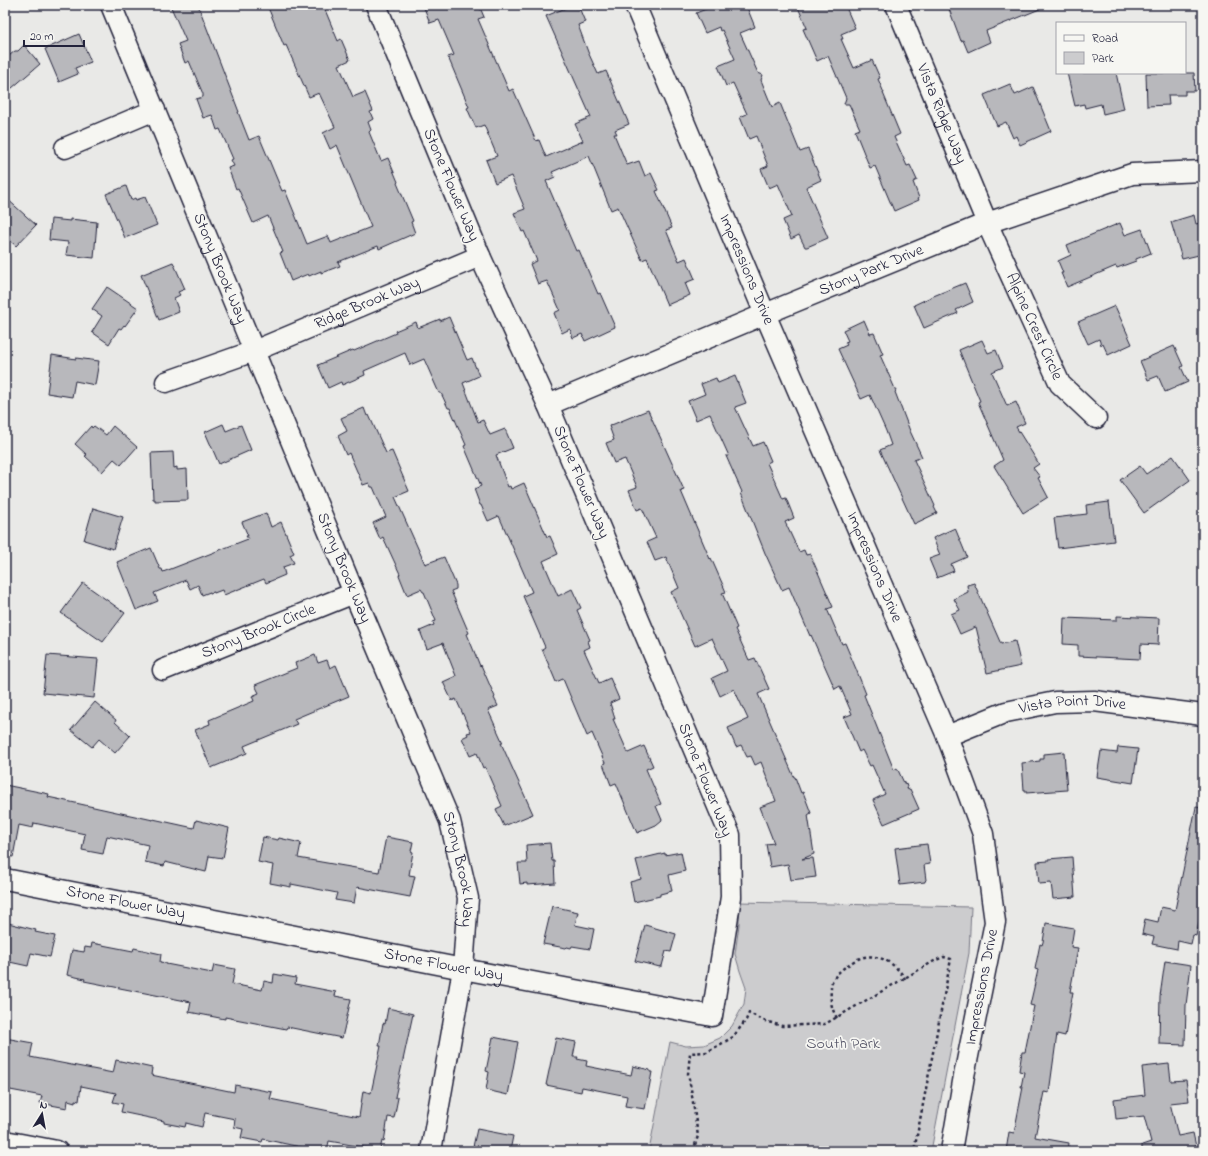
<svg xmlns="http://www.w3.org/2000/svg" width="1208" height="1156" viewBox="0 0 1208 1156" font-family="'Indie Flower',sans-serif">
<rect width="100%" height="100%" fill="#e9e9e7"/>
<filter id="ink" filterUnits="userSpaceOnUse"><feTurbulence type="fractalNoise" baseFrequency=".025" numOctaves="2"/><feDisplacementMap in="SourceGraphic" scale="8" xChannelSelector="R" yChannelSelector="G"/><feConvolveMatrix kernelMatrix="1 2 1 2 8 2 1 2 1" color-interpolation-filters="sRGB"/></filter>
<g filter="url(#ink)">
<!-- green -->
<polygon fill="#ccccce" stroke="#777784" points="739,902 971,907 969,953 931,1151 649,1151 670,1042 686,1046 704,1045 720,1038 732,1026 744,1004 746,988 740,971 735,954 739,925"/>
<!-- building -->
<g fill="#b8b8bc" stroke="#22223b">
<polygon points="170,5 198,5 239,112 238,112 249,140 259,136 282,191 285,190 307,244 328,236 331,243 371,227 337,145 330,149 323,133 335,127 319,93 309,97 286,45 284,46 267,5 323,5 338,41 341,39 350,60 339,65 353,97 365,92 373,111 370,112 373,119 368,122 371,130 369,132 381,161 388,158 398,182 397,183 413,221 411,222 415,233 379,249 378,246 338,262 340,266 321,273 321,271 309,276 308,274 291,281 280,253 283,252 268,216 253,223 238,188 236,189 228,168 234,166 231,160 233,159 220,129 217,130 212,115 203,118 196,99 203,97 203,94 189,61 185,63 178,44 186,41"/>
<polygon points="423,5 479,5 484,17 478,19 509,91 513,89 536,141 539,140 546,157 583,141 575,124 591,117 546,16 573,5 578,5 585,22 578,25 588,52 598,74 606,71 629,124 615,130 617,134 614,134 627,165 639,161 645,176 651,173 659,190 656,191 672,228 666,230 679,261 686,258 695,279 685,283 690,295 667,305 647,258 642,260 618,207 611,210 589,156 552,172 555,177 546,181 576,251 579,250 598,294 600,293 615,327 585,341 582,334 573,338 570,329 562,333 554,313 560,310 547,281 538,284 530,264 537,261 524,231 522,232 514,213 525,209 511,176 495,183 486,160 497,156 484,125 476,128 467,108 469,107 448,57 454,55 439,20 430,23"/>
<polygon points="716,5 746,5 755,27 740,33 758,73 763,75 761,80 772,107 780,103 800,152 808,149 821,180 806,187 828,238 807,247 805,247 799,235 791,239 783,220 792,216 778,184 769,188 761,169 768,166 756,136 749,139 740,117 747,114 733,83 726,86 718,66 735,59 722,30 720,31 719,27 705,33 696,13"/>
<polygon points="797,5 845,5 855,28 841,34 843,39 841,39 854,68 872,60 880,78 878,79 884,93 883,93 900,134 894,137 907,166 910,165 917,180 913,182 919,198 918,198 919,200 894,211 875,166 870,168 855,131 860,129 849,104 844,104 846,98 828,56 817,61 803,29 807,28"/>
<polygon points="959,5 1047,5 1047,6 986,31 990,42 968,52 963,40 961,41 949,9"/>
<polygon points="79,34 91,62 75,68 78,74 59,82 45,49"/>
<polygon points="24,45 40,64 5,94 5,59 15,51 18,51"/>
<polygon points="1067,73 1116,73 1124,109 1103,114 1101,104 1085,108 1084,104 1075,106"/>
<polygon points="1146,73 1194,73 1195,91 1185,91 1185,95 1168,95 1169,105 1147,106"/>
<polygon points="1010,84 1015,95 1033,87 1051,131 1020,145 1016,136 1013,138 1006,122 997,126 984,95"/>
<polygon points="126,186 131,200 135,198 136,200 145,197 157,225 125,238 106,194"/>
<polygon points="5,197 36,225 16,246 5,236"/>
<polygon points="1194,215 1196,224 1203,222 1203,254 1182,259 1171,222"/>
<polygon points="51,219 70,221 70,219 97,222 94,258 66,255 68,242 49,240"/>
<polygon points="1120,223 1125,235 1142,229 1151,253 1136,259 1136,261 1117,268 1116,266 1067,287 1061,273 1063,273 1058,261 1071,255 1067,245"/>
<polygon points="173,262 185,289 178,292 180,295 174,298 179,312 159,320 141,275"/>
<polygon points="965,283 973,302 956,310 958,313 924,328 914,305 931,297"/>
<polygon points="107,287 138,308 125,326 124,325 121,329 119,328 109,344 92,332 102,316 92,309"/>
<polygon points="1115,306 1132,344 1108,355 1103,344 1101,345 1099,339 1088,344 1078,322"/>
<polygon points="449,317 467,360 472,358 479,376 463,383 478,422 483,420 490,435 505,429 513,448 496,455 508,487 510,486 511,489 524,483 547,537 550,536 558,554 543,561 558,596 572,589 581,608 577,610 590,640 588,641 590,647 584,650 599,683 610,678 619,699 610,703 615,719 613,719 628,753 644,746 653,766 646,769 661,804 656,806 662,820 656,825 637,833 616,783 611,785 603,764 605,763 592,733 587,736 563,679 556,682 542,649 545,647 523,596 532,592 499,516 488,521 481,505 480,505 474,489 481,486 464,446 466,445 450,408 448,408 441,393 439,393 424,359 410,365 405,353 364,371 365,375 342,385 341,382 328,388 318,365 353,350 354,351 396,333 395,331 416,322 418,328 440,319 440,321"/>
<polygon points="864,320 870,334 874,333 883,354 880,355 896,391 895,392 910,431 922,457 914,460 935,506 934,507 937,513 914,524 880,450 891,445 886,431 870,395 861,399 838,349 847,345 845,342 848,341 843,330"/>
<polygon points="982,340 988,353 996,350 1003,367 992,372 1007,406 1016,402 1025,423 1016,427 1039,464 1033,468 1040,477 1038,478 1048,497 1023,513 994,466 1003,460 978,402 980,401 959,350"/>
<polygon points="1174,346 1183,366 1181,367 1188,382 1165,392 1158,376 1148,380 1140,361"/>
<polygon points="52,355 76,359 76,358 99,361 95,385 75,381 72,397 47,393"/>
<polygon points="735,376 746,403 735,407 753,446 763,442 771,461 767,463 783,499 786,498 794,518 785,522 799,552 804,550 806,555 810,554 833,607 827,609 842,644 845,643 856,669 866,694 864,695 894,770 897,768 905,785 906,784 908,790 910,789 919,809 884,824 873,800 885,794 872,765 870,766 862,750 859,752 844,717 852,714 840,686 835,689 811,635 810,636 789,587 782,590 765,553 741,493 742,492 726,456 729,456 710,414 696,420 688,401 705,394 701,384 716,378 718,383"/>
<polygon points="364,408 367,416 369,415 386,453 392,451 409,491 395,497 425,564 444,557 456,585 456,589 451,591 469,633 467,634 480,666 481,665 495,697 494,698 498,706 488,710 503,743 501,743 533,814 504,826 496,809 502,806 485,767 483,768 477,753 470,756 462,738 468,735 467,733 471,732 456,699 452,701 443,682 456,676 443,643 427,649 420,631 434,625 433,622 436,621 424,592 423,592 421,589 407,595 399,575 400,574 383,537 380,539 373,523 386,517 373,487 371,487 369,483 363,485 349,453 346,455 338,436 347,431 341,418"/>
<polygon points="648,410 684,490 681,491 710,559 711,558 726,592 722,593 737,628 735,629 749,660 755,658 769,689 758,694 794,777 795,777 801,793 803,792 811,813 808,815 814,854 802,859 813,858 816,877 791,880 788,864 770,867 766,844 774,843 760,807 776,801 761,762 755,765 751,756 747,757 741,745 736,747 728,728 748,719 734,689 720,696 712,678 727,671 712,638 695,646 671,592 679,588 666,557 655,561 647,542 656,538 642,508 637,510 629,490 637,487 625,459 614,463 606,443 614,440 609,426"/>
<polygon points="223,424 226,431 241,425 251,450 219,464 205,432"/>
<polygon points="91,426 92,428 94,426 106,435 113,426 137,447 121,465 114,459 102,472 85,456 87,455 75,444"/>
<polygon points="173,452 174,468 177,467 177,470 187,469 188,500 155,501 155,499 153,499 151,453"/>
<polygon points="1173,456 1190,480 1144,513 1120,480 1140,466 1146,474"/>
<polygon points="1109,502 1114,541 1058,548 1054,518 1087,514 1086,505"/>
<polygon points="93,508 123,517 113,549 84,540"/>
<polygon points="266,513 271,527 281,522 294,553 290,555 294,563 283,567 285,575 266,583 264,579 224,595 222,590 214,593 214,592 210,593 210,592 202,595 198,585 190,589 186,580 154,593 158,601 136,610 117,562 151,548 160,569 162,569 163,572 248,539 246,536 248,536 242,522"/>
<polygon points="955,528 967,557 951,564 954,571 937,578 929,559 940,555 933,538"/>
<polygon points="83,583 125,613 103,642 61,613"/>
<polygon points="974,583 1001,644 1015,641 1021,666 987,673 976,627 960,634 951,614 960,610 954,599 968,592 967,585"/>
<polygon points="1117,616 1159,618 1158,645 1141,644 1140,659 1078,656 1078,645 1063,644 1064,618 1117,620"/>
<polygon points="47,655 98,659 94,698 43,693"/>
<polygon points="315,655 318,663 327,660 330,668 336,665 349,696 294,719 297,724 244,746 247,753 211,768 195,730 210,724 209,720 254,701 252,696 259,693 255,685 297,668 295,663"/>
<polygon points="95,702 116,720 115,722 130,736 115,753 99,739 92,747 71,730"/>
<polygon points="1118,747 1138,749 1133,783 1097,777 1101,751 1117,753"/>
<polygon points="1064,752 1067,790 1026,793 1026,790 1024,790 1022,763 1040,761 1040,759 1044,759 1044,754"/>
<polygon points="5,785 49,794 48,797 153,820 153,819 194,828 196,820 229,828 223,858 209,856 206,872 165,862 164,866 145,862 148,845 107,836 103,854 82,850 85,834 34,823 33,828 19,825 13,857 5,856"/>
<polygon points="1196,807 1203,808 1203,904 1196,936 1193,935 1191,944 1178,941 1177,949 1152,944 1154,937 1142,934 1145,919 1158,922 1161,907 1175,910"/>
<polygon points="263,837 278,840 279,838 301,843 298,858 379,872 386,837 413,842 411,851 413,852 409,875 415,876 410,897 357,887 354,903 335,900 337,893 291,884 291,887 270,883 273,865 258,862"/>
<polygon points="550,843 552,861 554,861 555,883 527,885 527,883 520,884 518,863 527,863 526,845"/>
<polygon points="927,844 930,864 924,865 926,880 925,881 925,882 900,885 895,848"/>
<polygon points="681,852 685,871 669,875 672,891 660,894 660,896 634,902 630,882 641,879 636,860 665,853 665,855"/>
<polygon points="1072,857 1075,897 1053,899 1051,883 1039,884 1037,862 1048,861 1048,859"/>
<polygon points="552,906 578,912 575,925 594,929 590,949 572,946 571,948 567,947 566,948 543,944"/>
<polygon points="8,923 36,930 35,932 55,936 50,957 31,953 28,966 5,961 5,939"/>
<polygon points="1046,923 1074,928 1071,947 1078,948 1070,992 1073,992 1065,1036 1057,1034 1049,1093 1044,1092 1035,1137 1069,1143 1068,1151 1006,1151 1009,1132 1014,1133 1023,1087 1021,1087 1024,1072 1019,1071 1022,1052 1025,1052 1034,1006 1030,1005 1038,970 1035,969 1040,944 1042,945 1043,942"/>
<polygon points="645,925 676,934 671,952 666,951 662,966 660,966 660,967 635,961"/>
<polygon points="92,943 133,951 134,948 161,954 160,962 166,963 166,964 212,973 214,965 235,969 232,984 262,990 264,981 273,983 274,974 296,978 295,984 336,992 335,996 351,999 342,1038 287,1027 286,1029 225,1017 225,1019 189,1012 191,1002 84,981 85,979 67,975 72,950 84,952 85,947 91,948"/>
<polygon points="1165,961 1191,965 1186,1005 1185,1045 1159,1044 1160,996"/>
<polygon points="388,1008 413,1014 395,1097 398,1098 394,1118 388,1117 384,1142 382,1141 380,1150 329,1141 327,1151 304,1151 305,1148 263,1139 262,1142 241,1138 243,1129 234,1127 235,1119 205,1113 202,1127 186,1123 185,1127 164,1123 164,1121 121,1112 123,1104 113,1102 116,1093 81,1086 79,1101 75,1100 75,1102 68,1100 67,1108 40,1103 42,1096 5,1089 5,1038 33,1043 30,1057 113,1073 116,1060 152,1068 151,1075 234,1092 235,1085 272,1092 270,1099 359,1117 363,1091 371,1093 381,1046 379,1046 383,1023 385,1024"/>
<polygon points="493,1037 518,1042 508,1095 486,1090 489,1072 486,1071"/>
<polygon points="556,1038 576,1042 573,1057 578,1057 577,1059 587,1061 586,1066 631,1075 633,1066 650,1070 650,1072 652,1072 645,1109 625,1106 627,1096 582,1087 581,1092 546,1085"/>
<polygon points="1169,1064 1171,1081 1186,1080 1189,1101 1170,1103 1178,1136 1193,1133 1197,1151 1142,1151 1142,1145 1151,1142 1144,1116 1116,1119 1114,1099 1145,1095 1142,1067"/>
<polygon points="477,1129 513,1136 510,1151 472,1151"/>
</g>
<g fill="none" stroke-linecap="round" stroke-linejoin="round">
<!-- street casing -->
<g stroke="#22223b" stroke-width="23">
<g id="street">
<path id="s1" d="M 111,5 L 354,593 L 450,821 L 468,898 L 463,969 L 431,1151"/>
<path id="s2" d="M 635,5 L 765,314 L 947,736 L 983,834 L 995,922 L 964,1076 L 951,1151"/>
<path id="s3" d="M 896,5 L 987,223 L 1060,384 L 1096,418"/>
<polyline points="65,148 155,110"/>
<path id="s4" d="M 166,382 L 254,351 L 480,256"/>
<path id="s5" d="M 548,405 L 765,314 L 987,223 L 1132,174 L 1203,171"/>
<path id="s6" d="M 163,670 L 354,593"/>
<path id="s7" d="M 947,736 L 1006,712 L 1055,702 L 1094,701 L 1203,715"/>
<path id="s8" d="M 5,879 L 463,969 L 712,1016 L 731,897 L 730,835 L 548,405 L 480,256 L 376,5"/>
<polyline points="5,1141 57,1151"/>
</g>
</g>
<!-- path -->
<g stroke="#22223b" stroke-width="2.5" stroke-dasharray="3 3" stroke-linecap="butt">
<path d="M 837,1018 C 831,1008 830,1000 831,989 C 831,986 831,983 833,980 C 836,974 842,969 848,965 C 851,963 855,960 858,959 C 876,951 896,963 905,979"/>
<polyline points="693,1151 698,1136 691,1089 688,1074 690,1053 707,1052 733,1037 746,1020 749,1013 765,1021 782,1026 825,1024 936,960 944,957 951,959 914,1151"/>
</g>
<!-- street -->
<use href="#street" stroke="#f6f6f2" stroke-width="20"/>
</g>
</g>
<g text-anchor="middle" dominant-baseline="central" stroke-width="3.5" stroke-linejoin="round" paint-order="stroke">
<!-- street labels -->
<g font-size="16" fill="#22223b" stroke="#f6f6f2">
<text stroke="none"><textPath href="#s3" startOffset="118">Vista Ridge Way</textPath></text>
<text transform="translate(451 185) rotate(67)">Stone Flower Way</text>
<text stroke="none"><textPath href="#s1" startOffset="285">Stony Brook Way</textPath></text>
<text stroke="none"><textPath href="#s2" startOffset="287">Impressions Drive</textPath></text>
<text stroke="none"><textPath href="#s5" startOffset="350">Stony Park Drive</textPath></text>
<text stroke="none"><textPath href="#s4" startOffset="216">Ridge Brook Way</textPath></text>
<text stroke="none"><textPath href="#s3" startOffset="350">Alpine Crest Circle</textPath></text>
<text transform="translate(581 482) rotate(67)">Stone Flower Way</text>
<text stroke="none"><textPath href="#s2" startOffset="611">Impressions Drive</textPath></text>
<text stroke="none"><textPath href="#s1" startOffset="609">Stony Brook Way</textPath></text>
<text stroke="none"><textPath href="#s6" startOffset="103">Stony Brook Circle</textPath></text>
<text stroke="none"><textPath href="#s7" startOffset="131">Vista Point Drive</textPath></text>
<text transform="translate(705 780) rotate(68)">Stone Flower Way</text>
<text stroke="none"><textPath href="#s1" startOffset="933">Stony Brook Way</textPath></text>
<text stroke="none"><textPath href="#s8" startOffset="123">Stone Flower Way</textPath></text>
<text stroke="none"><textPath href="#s8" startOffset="447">Stone Flower Way</textPath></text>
<text transform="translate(982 987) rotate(-79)">Impressions Drive</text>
</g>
<!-- park labels -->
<g font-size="16" fill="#555567" stroke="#f6f6f2">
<text x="843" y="1044">South Park</text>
</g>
</g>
<!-- margin -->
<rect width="1208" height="1156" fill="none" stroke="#f6f6f2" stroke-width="20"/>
<rect x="10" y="10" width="1188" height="1136" fill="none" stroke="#22223b" stroke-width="1.5" filter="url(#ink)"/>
<!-- legend -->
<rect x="1056" y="22" width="130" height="52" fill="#f6f6f2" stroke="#a1a1a9"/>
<rect x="1064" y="35" width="20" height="6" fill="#f6f6f2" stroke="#a1a1a9"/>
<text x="1092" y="42" font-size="12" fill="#22223b">Road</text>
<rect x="1064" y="52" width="20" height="12" fill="#ccccce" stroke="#a1a1a9"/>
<text x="1092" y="62" font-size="12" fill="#22223b">Park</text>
<!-- north arrow -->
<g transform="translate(42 1114) rotate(11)" stroke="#f6f6f2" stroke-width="3" paint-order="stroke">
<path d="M0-3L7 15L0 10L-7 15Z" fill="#22223b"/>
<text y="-6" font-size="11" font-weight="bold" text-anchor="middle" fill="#22223b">N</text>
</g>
<!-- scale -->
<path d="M24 40v6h60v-6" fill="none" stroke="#22223b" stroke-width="2"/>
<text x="30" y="40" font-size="12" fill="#22223b" stroke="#f6f6f2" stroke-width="3" paint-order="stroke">20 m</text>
</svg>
